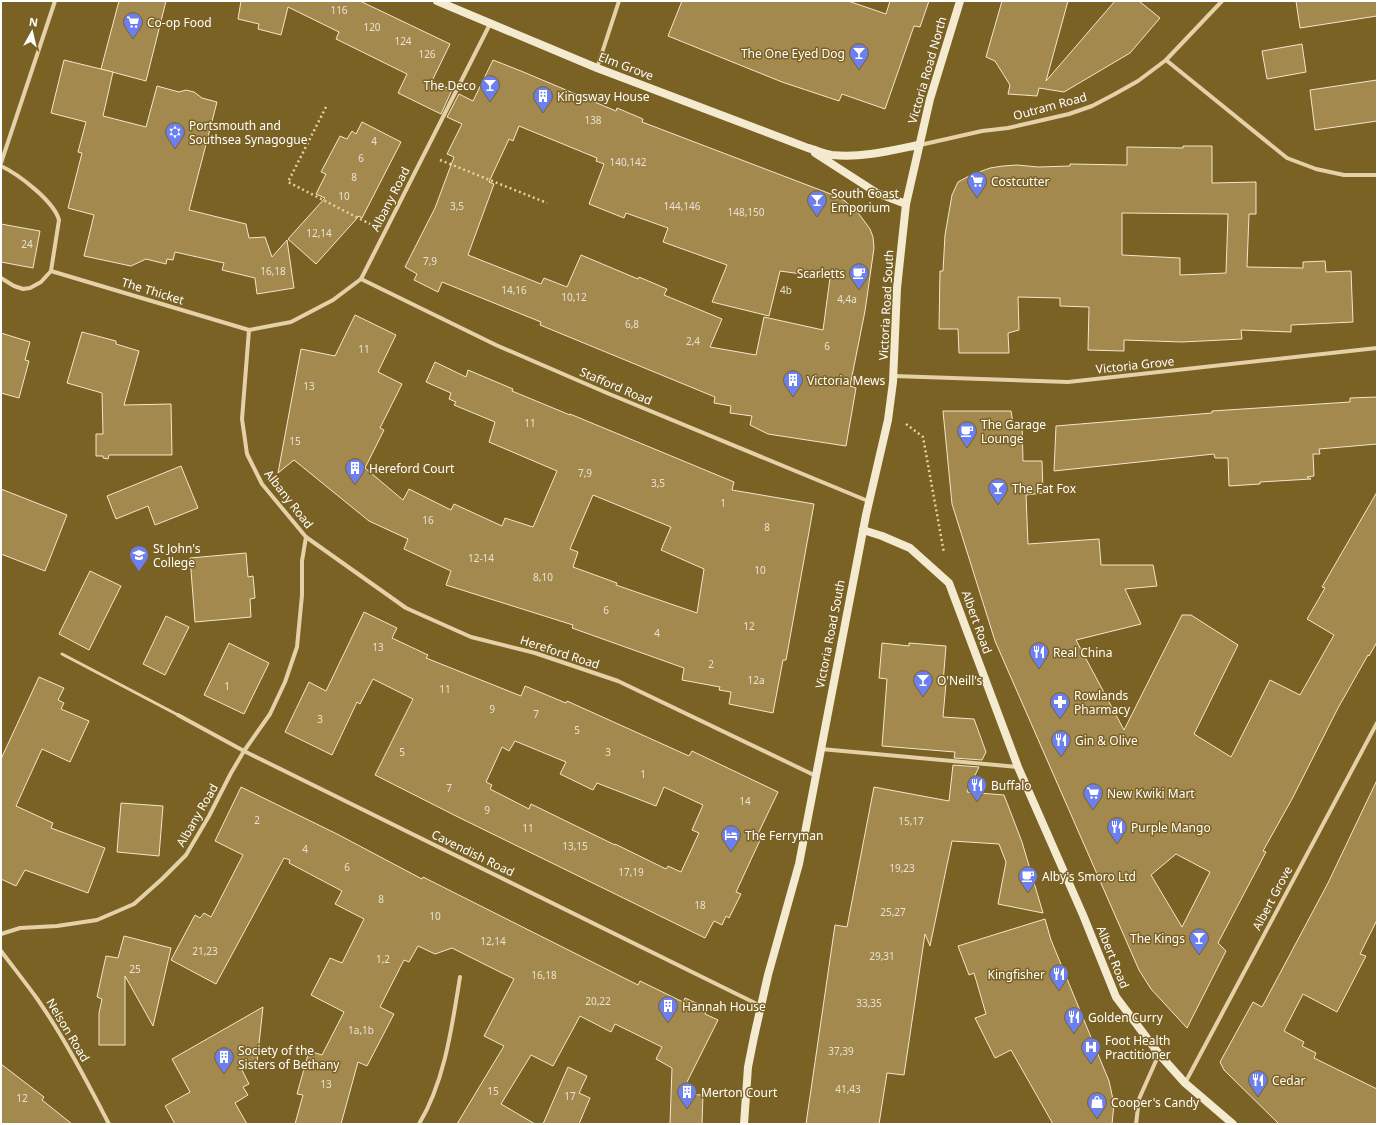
<svg xmlns="http://www.w3.org/2000/svg" width="1378" height="1125" viewBox="0 0 1378 1125" font-family="'Noto Sans',sans-serif">
<rect width="100%" height="100%" fill="#7a6124"/>
<!-- building -->
<g fill="#a3894d" stroke="#f3e6ca" fill-rule="evenodd">
<polygon points="119,1 166,1 146,81 101,69"/>
<polygon points="241,1 360,1 450,44 432,81 452,90 441,114 398,93 407,74 336,39 339,32 288,7 281,35 258,29 259,24 238,19"/>
<polygon points="682,1 848,1 886,14 890,1 929,1 920,27 914,26 885,109 842,94 839,101 782,82 668,36"/>
<polygon points="1002,1 1068,1 1046,81 1115,1 1139,1 1160,18 1130,53 1064,92 1039,88 1037,96 1008,94 1010,85 995,61 986,57"/>
<polygon points="1296,1 1377,1 1377,16 1300,28"/>
<polygon points="1302,44 1306,72 1267,79 1262,51"/>
<polygon points="64,60 113,72 103,116 146,127 157,86 179,92 186,90 194,92 202,98 217,102 189,210 246,224 249,238 265,237 272,257 287,240 294,288 257,294 255,278 222,270 224,263 175,252 173,260 167,259 166,264 146,259 131,266 84,256 94,215 68,208 82,153 78,152 86,122 51,113"/>
<path d="M 493,60 L 521,71 L 616,111 L 617,108 L 643,119 L 642,122 L 836,196 L 845,201 L 859,214 L 870,229 L 873,237 L 874,248 L 865,311 L 850,386 L 856,388 L 846,446 L 768,434 L 750,425 L 752,416 L 730,413 L 731,406 L 714,403 L 715,397 L 540,325 L 541,322 L 442,282 L 438,292 L 414,280 L 417,274 L 405,267 L 435,208 L 454,157 L 447,154 L 462,124 L 447,117 L 459,94 L 473,101 ZM 519,126 L 597,158 L 596,161 L 604,164 L 589,204 L 624,218 L 626,213 L 668,228 L 663,242 L 727,265 L 712,302 L 769,316 L 780,271 L 830,278 L 823,330 L 764,317 L 756,355 L 710,347 L 722,319 L 664,295 L 667,289 L 639,277 L 638,279 L 581,255 L 567,287 L 544,278 L 541,284 L 468,255 L 494,184 L 489,182 L 509,139 L 513,141 Z"/>
<polygon points="1377,80 1377,121 1315,130 1310,90"/>
<polygon points="362,122 401,142 362,218 359,216 316,264 288,239 325,198 316,194 326,174 321,172 340,136 347,139 352,131 356,134"/>
<path d="M 1183,146 L 1212,146 L 1212,183 L 1256,182 L 1256,214 L 1249,214 L 1247,267 L 1303,268 L 1303,262 L 1325,261 L 1326,272 L 1351,271 L 1353,322 L 1291,325 L 1291,332 L 1241,330 L 1242,339 L 1182,342 L 1124,340 L 1124,351 L 1088,350 L 1089,307 L 1060,306 L 1060,298 L 1018,297 L 1019,330 L 1008,333 L 1009,353 L 959,353 L 958,329 L 939,329 L 940,271 L 943,271 L 945,235 L 952,195 L 958,182 L 971,175 L 990,168 L 1003,166 L 1017,165 L 1038,167 L 1070,166 L 1070,164 L 1127,165 L 1127,147 L 1183,148 ZM 1122,213 L 1228,214 L 1226,273 L 1180,275 L 1180,258 L 1122,255 Z"/>
<polygon points="1,224 40,231 33,268 1,262"/>
<path d="M 355,315 L 396,335 L 378,372 L 402,384 L 380,428 L 384,430 L 365,468 L 403,500 L 409,489 L 451,510 L 454,504 L 502,526 L 505,518 L 533,527 L 557,471 L 489,442 L 495,422 L 454,405 L 456,402 L 449,399 L 451,393 L 426,382 L 435,362 L 466,377 L 468,370 L 513,389 L 512,391 L 570,415 L 570,414 L 734,482 L 732,490 L 814,504 L 786,660 L 783,660 L 773,713 L 729,704 L 731,692 L 719,690 L 720,687 L 682,680 L 684,668 L 572,628 L 573,625 L 446,585 L 451,571 L 404,549 L 408,539 L 369,521 L 294,460 L 278,473 L 301,349 L 335,356 ZM 593,495 L 671,527 L 661,550 L 704,569 L 697,613 L 616,585 L 617,583 L 573,567 L 578,552 L 570,549 Z"/>
<polygon points="82,332 116,341 116,344 139,351 124,405 171,404 172,455 109,455 108,459 103,458 103,456 96,456 96,434 103,434 102,393 67,383"/>
<polygon points="1,333 30,342 25,360 29,361 19,398 1,393"/>
<polygon points="1377,397 1377,444 1319,449 1320,454 1313,454 1314,476 1307,477 1311,479 1260,482 1260,484 1229,486 1228,458 1215,458 1214,454 1054,471 1056,426 1212,413 1212,411 1350,402 1350,398"/>
<path d="M 943,411 L 1011,411 L 1013,423 L 1022,424 L 1023,461 L 1042,461 L 1043,493 L 1026,495 L 1028,544 L 1099,539 L 1101,565 L 1153,565 L 1157,586 L 1125,589 L 1141,624 L 1076,640 L 1124,730 L 1182,615 L 1191,615 L 1238,645 L 1194,734 L 1231,757 L 1270,680 L 1300,695 L 1334,635 L 1307,619 L 1325,588 L 1322,587 L 1377,492 L 1377,642 L 1369,656 L 1368,655 L 1338,708 L 1292,799 L 1263,851 L 1266,852 L 1218,943 L 1226,951 L 1187,1028 L 1151,989 L 1139,970 L 995,641 L 952,504 ZM 1176,854 L 1210,872 L 1182,927 L 1151,875 Z"/>
<polygon points="181,466 198,508 155,525 148,506 116,519 107,496"/>
<polygon points="1,489 67,515 45,571 1,554"/>
<polygon points="246,553 248,577 253,576 255,598 250,599 251,617 195,622 190,558"/>
<polygon points="90,571 121,586 89,650 59,634"/>
<path d="M 364,612 L 397,628 L 392,638 L 428,655 L 426,658 L 521,696 L 525,686 L 566,703 L 567,701 L 689,756 L 692,751 L 778,792 L 757,836 L 761,838 L 736,892 L 741,894 L 729,918 L 726,916 L 722,925 L 714,921 L 705,938 L 460,818 L 375,775 L 413,699 L 373,679 L 360,704 L 357,702 L 332,755 L 285,732 L 309,682 L 326,691 ZM 515,741 L 566,762 L 560,774 L 593,790 L 597,783 L 656,806 L 664,787 L 703,805 L 692,830 L 699,833 L 681,872 L 668,866 L 666,869 L 615,844 L 615,845 L 531,804 L 529,809 L 490,789 L 492,785 L 486,782 L 502,747 L 509,751 Z"/>
<polygon points="166,616 189,627 165,675 143,664"/>
<polygon points="229,643 269,663 244,714 204,695"/>
<polygon points="882,643 909,646 909,643 946,646 943,683 946,683 943,717 974,719 986,752 982,760 954,758 955,752 882,746 887,679 879,678"/>
<polygon points="39,677 64,688 58,700 64,703 61,709 89,721 70,762 42,749 16,806 53,823 51,828 105,848 88,893 25,870 16,886 1,879 1,759"/>
<polygon points="953,765 979,767 967,792 1004,795 1022,842 1043,913 998,904 1006,862 999,844 952,841 930,946 925,934 904,1075 887,1073 879,1124 806,1124 835,925 847,927 874,787 949,801"/>
<polygon points="1377,780 1377,920 1360,954 1366,956 1337,1012 1303,994 1284,1031 1304,1042 1302,1046 1316,1053 1314,1058 1377,1089 1377,1124 1279,1124 1224,1070 1220,1062 1253,1002 1262,1007 1328,883"/>
<polygon points="241,787 337,834 422,879 423,877 638,985 640,981 683,1002 685,998 707,1008 705,1014 718,1020 681,1094 703,1095 702,1124 670,1124 672,1068 656,1059 662,1047 615,1024 611,1032 580,1016 553,1066 531,1055 501,1104 535,1124 457,1124 504,1046 484,1036 514,979 452,948 435,954 418,946 409,962 404,960 380,1007 394,1014 367,1066 358,1062 341,1124 295,1124 303,1095 297,1094 309,1051 322,1055 344,1012 311,995 330,958 342,963 364,919 335,904 342,891 289,863 290,860 284,858 216,984 171,960 195,915 200,918 204,913 211,917 243,855 215,841"/>
<polygon points="121,803 163,806 159,856 117,852"/>
<polygon points="1045,919 1051,940 1109,1081 1114,1104 1112,1124 1053,1124 1011,1050 995,1058 975,1018 986,1014 974,973 969,975 958,946"/>
<polygon points="124,936 171,948 153,1026 125,976 125,1045 99,1045 99,1013 102,999 97,997 106,956 118,958"/>
<polygon points="263,1007 257,1062 242,1070 249,1084 243,1087 248,1095 235,1103 247,1124 175,1124 165,1106 190,1092 172,1059"/>
<polygon points="1,1064 44,1097 42,1100 72,1124 1,1124"/>
<polygon points="568,1067 587,1076 579,1093 590,1098 579,1124 543,1124"/>
</g>
<g fill="none" stroke-linecap="round" stroke-linejoin="round">
<!-- path -->
<g stroke="#e4d1a7" stroke-width="2.5" stroke-dasharray="2 3" stroke-linecap="butt">
<polyline points="326,107 288,182 370,224"/>
<polyline points="440,160 547,203"/>
<polyline points="906,424 923,437 944,553"/>
</g>
<!-- service -->
<polyline stroke="#e4d1a7" stroke-width="3" points="62,654 178,715"/>
<!-- minor -->
<g stroke="#e4d1a7" stroke-width="4">
<polyline points="1166,60 1287,158 1316,169 1344,175 1377,175"/>
<polyline points="597,68 619,1"/>
<polyline points="920,145 982,131 1008,128 1069,114 1092,106 1113,95 1138,81 1166,60 1222,1"/>
<polyline points="1,163 55,1"/>
<path d="M 1,166 C 18,174 54,201 59,220 L 51,271 L 41,282 L 30,288 L 23,289 L 14,286 L 1,278"/>
<polyline points="51,271 249,330 291,322 333,300 361,279 490,24"/>
<polyline points="361,279 496,345 607,393 868,501"/>
<polyline points="894,376 1068,382 1377,348"/>
<polyline points="306,537 406,608 471,637 535,653 618,681 816,776"/>
<polyline points="178,715 244,751 761,1006"/>
<polyline points="821,749 1018,767"/>
<polyline points="1,934 20,928 57,926 97,920 134,904 162,879 186,855 209,816 231,773 244,751 270,714 285,682 297,647 302,595 302,561 306,537 262,484 247,454 242,419 249,330"/>
<path d="M 1,951 C 13,967 26,983 38,1000 C 65,1039 87,1082 109,1124"/>
<polyline points="1185,1083 1377,723"/>
<path d="M 419,1124 C 445,1081 452,1026 460,977"/>
<polyline points="1136,1124 1139,1099 1159,1054"/>
</g>
<!-- secondary -->
<g stroke="#f4ead0" stroke-width="8">
<path d="M 437,1 L 597,68 L 808,148 C 816,150 824,154 832,155 C 862,158 889,151 918,145"/>
<polyline points="815,153 877,193 906,204"/>
<polyline points="863,530 882,536 910,548 949,583 1018,767 1083,915 1116,997 1159,1054 1185,1083 1233,1124"/>
<polyline points="744,1124 748,1067 754,1037 768,975 799,864 866,515 888,420 893,382 897,288 906,204 930,99 960,1"/>
</g>
</g>
<!-- icons -->
<defs>
<g id="supermarket-pin" transform="scale(1)"><path d="M0 17L-7.5 6A9.5 9.5 0 1 1 7.5 6Z" fill="#6c7fee" stroke="#7a6124"/><path d="M-6-5.5h2.5l.6 2H6L4.5 2H-2.5L-4.4-4H-6ZM-1.5 3.2a1.3 1.3 0 1 0 .1 0ZM3 3.2a1.3 1.3 0 1 0 .1 0Z" fill="#fff"/></g>
<g id="bar-pin" transform="scale(1)"><path d="M0 17L-7.5 6A9.5 9.5 0 1 1 7.5 6Z" fill="#6c7fee" stroke="#7a6124"/><path d="M-6-5H6L.8 .8V4.5H3.5V6h-7V4.5H-.8V.8Z" fill="#fff"/></g>
<g id="building-pin" transform="scale(1)"><path d="M0 17L-7.5 6A9.5 9.5 0 1 1 7.5 6Z" fill="#6c7fee" stroke="#7a6124"/><path d="M-4-6H4V6H1V3H-1V6H-4ZM-2.5-4.3h1.7v1.8h-1.7ZM.8-4.3h1.7v1.8H.8ZM-2.5-1h1.7V.8h-1.7ZM.8-1h1.7V.8H.8Z" fill="#fff"/></g>
<g id="synagogue-pin" transform="scale(1)"><path d="M0 17L-7.5 6A9.5 9.5 0 1 1 7.5 6Z" fill="#6c7fee" stroke="#7a6124"/><path d="M0-6.5L5.6 3.2H-5.6ZM0 6.5L5.6-3.2H-5.6Z" fill="#fff"/></g>
<g id="cafe-pin" transform="scale(1)"><path d="M0 17L-7.5 6A9.5 9.5 0 1 1 7.5 6Z" fill="#6c7fee" stroke="#7a6124"/><path d="M-5.5-4.5H6V0H3Q3 3.5 0 3.5H-2.5Q-5.5 3.5-5.5 0ZM3-3.2v2h1.7v-2ZM-6 4.5H4V6H-6Z" fill="#fff"/></g>
<g id="school-pin" transform="scale(1)"><path d="M0 17L-7.5 6A9.5 9.5 0 1 1 7.5 6Z" fill="#6c7fee" stroke="#7a6124"/><path d="M0-5L7-2L0 1L-7-2ZM-4 1L0 2.5L4 1V4Q0 6-4 4Z" fill="#fff"/></g>
<g id="restaurant-pin" transform="scale(1)"><path d="M0 17L-7.5 6A9.5 9.5 0 1 1 7.5 6Z" fill="#6c7fee" stroke="#7a6124"/><path d="M-5-6h1v4h1v-4h1v4h1v-4h1v5L-1.5 .5V6h-2V.5L-5-1ZM5-6V6H3V1.5H1.5Q1.5-4 5-6Z" fill="#fff"/></g>
<g id="pharmacy-pin" transform="scale(1)"><path d="M0 17L-7.5 6A9.5 9.5 0 1 1 7.5 6Z" fill="#6c7fee" stroke="#7a6124"/><path d="M-2-6h4v4h4v4h-4v4h-4v-4h-4v-4h4Z" fill="#fff"/></g>
<g id="hotel-pin" transform="scale(1)"><path d="M0 17L-7.5 6A9.5 9.5 0 1 1 7.5 6Z" fill="#6c7fee" stroke="#7a6124"/><path d="M-6-4.5h1.5V1H6V5H4.5V3h-9V5H-6ZM-4 0a1.8 1.8 0 1 1 3.6 0ZM.5 0V-2.5h3Q6-2.5 6 0Z" fill="#fff"/></g>
<g id="hospital-pin" transform="scale(1)"><path d="M0 17L-7.5 6A9.5 9.5 0 1 1 7.5 6Z" fill="#6c7fee" stroke="#7a6124"/><path d="M-5-5h3v3.5h4V-5h3V5h-3V1.5h-4V5h-3Z" fill="#fff"/></g>
<g id="shop-pin" transform="scale(1)"><path d="M0 17L-7.5 6A9.5 9.5 0 1 1 7.5 6Z" fill="#6c7fee" stroke="#7a6124"/><path d="M-5-2.5h2.3a2.7 3.5 0 0 1 5.4 0H5L5.5 6h-11ZM-1.5-2.5h3a1.5 2.3 0 0 0-3 0Z" fill="#fff"/></g>
</defs>
<g fill-rule="evenodd">
<use href="#supermarket-pin" x="133" y="22"/>
<use href="#bar-pin" x="859" y="53"/>
<use href="#bar-pin" x="490" y="85"/>
<use href="#building-pin" x="543" y="96"/>
<use href="#synagogue-pin" x="175" y="132"/>
<use href="#supermarket-pin" x="977" y="181"/>
<use href="#bar-pin" x="817" y="200"/>
<use href="#cafe-pin" x="859" y="273"/>
<use href="#building-pin" x="793" y="380"/>
<use href="#cafe-pin" x="967" y="431"/>
<use href="#building-pin" x="355" y="468"/>
<use href="#bar-pin" x="998" y="488"/>
<use href="#school-pin" x="139" y="555"/>
<use href="#restaurant-pin" x="1039" y="652"/>
<use href="#bar-pin" x="923" y="680"/>
<use href="#pharmacy-pin" x="1060" y="702"/>
<use href="#restaurant-pin" x="1061" y="740"/>
<use href="#restaurant-pin" x="977" y="785"/>
<use href="#supermarket-pin" x="1093" y="793"/>
<use href="#restaurant-pin" x="1117" y="827"/>
<use href="#hotel-pin" x="731" y="835"/>
<use href="#cafe-pin" x="1028" y="876"/>
<use href="#bar-pin" x="1199" y="938"/>
<use href="#restaurant-pin" x="1059" y="974"/>
<use href="#building-pin" x="668" y="1006"/>
<use href="#restaurant-pin" x="1074" y="1017"/>
<use href="#hospital-pin" x="1091" y="1047"/>
<use href="#building-pin" x="224" y="1057"/>
<use href="#restaurant-pin" x="1258" y="1080"/>
<use href="#building-pin" x="687" y="1092"/>
<use href="#shop-pin" x="1097" y="1102"/>
</g>
<g text-anchor="middle" dominant-baseline="central" stroke-width="3" stroke-linejoin="round" paint-order="stroke">
<!-- number labels -->
<g font-size="10" fill="#e8e2d2">
<text x="339" y="10">116</text>
<text x="372" y="27">120</text>
<text x="403" y="41">124</text>
<text x="427" y="54">126</text>
<text x="593" y="120">138</text>
<text x="374" y="141">4</text>
<text x="361" y="158">6</text>
<text x="628" y="162">140,142</text>
<text x="354" y="177">8</text>
<text x="344" y="196">10</text>
<text x="457" y="206">3,5</text>
<text x="682" y="206">144,146</text>
<text x="746" y="212">148,150</text>
<text x="319" y="233">12,14</text>
<text x="27" y="244">24</text>
<text x="430" y="261">7,9</text>
<text x="273" y="271">16,18</text>
<text x="514" y="290">14,16</text>
<text x="786" y="290">4b</text>
<text x="574" y="297">10,12</text>
<text x="847" y="299">4,4a</text>
<text x="632" y="324">6,8</text>
<text x="693" y="341">2,4</text>
<text x="827" y="346">6</text>
<text x="364" y="349">11</text>
<text x="309" y="386">13</text>
<text x="530" y="423">11</text>
<text x="295" y="441">15</text>
<text x="585" y="473">7,9</text>
<text x="658" y="483">3,5</text>
<text x="723" y="503">1</text>
<text x="428" y="520">16</text>
<text x="767" y="527">8</text>
<text x="481" y="558">12-14</text>
<text x="760" y="570">10</text>
<text x="543" y="577">8,10</text>
<text x="606" y="610">6</text>
<text x="749" y="626">12</text>
<text x="657" y="633">4</text>
<text x="378" y="647">13</text>
<text x="711" y="664">2</text>
<text x="756" y="680">12a</text>
<text x="227" y="686">1</text>
<text x="445" y="689">11</text>
<text x="492" y="709">9</text>
<text x="536" y="714">7</text>
<text x="320" y="719">3</text>
<text x="577" y="730">5</text>
<text x="402" y="752">5</text>
<text x="608" y="752">3</text>
<text x="643" y="774">1</text>
<text x="449" y="788">7</text>
<text x="745" y="801">14</text>
<text x="487" y="810">9</text>
<text x="257" y="820">2</text>
<text x="911" y="821">15,17</text>
<text x="528" y="828">11</text>
<text x="575" y="846">13,15</text>
<text x="305" y="849">4</text>
<text x="347" y="867">6</text>
<text x="902" y="868">19,23</text>
<text x="631" y="872">17,19</text>
<text x="381" y="899">8</text>
<text x="700" y="905">18</text>
<text x="893" y="912">25,27</text>
<text x="435" y="916">10</text>
<text x="493" y="941">12,14</text>
<text x="205" y="951">21,23</text>
<text x="882" y="956">29,31</text>
<text x="383" y="959">1,2</text>
<text x="135" y="969">25</text>
<text x="544" y="975">16,18</text>
<text x="598" y="1001">20,22</text>
<text x="869" y="1003">33,35</text>
<text x="361" y="1030">1a,1b</text>
<text x="841" y="1051">37,39</text>
<text x="326" y="1084">13</text>
<text x="848" y="1089">41,43</text>
<text x="493" y="1091">15</text>
<text x="570" y="1096">17</text>
<text x="22" y="1098">12</text>
</g>
<!-- poi labels -->
<g font-size="12" fill="#fff" stroke="#7a6124" text-anchor="start">
<text x="147" y="22">Co-op Food</text>
<text x="845" y="53" text-anchor="end">The One Eyed Dog</text>
<text x="476" y="85" text-anchor="end">The Deco</text>
<text x="557" y="96">Kingsway House</text>
<text x="189" y="125">Portsmouth and<tspan x="189" dy="14">Southsea Synagogue</tspan></text>
<text x="991" y="181">Costcutter</text>
<text x="831" y="193">South Coast<tspan x="831" dy="14">Emporium</tspan></text>
<text x="845" y="273" text-anchor="end">Scarletts</text>
<text x="807" y="380">Victoria Mews</text>
<text x="981" y="424">The Garage<tspan x="981" dy="14">Lounge</tspan></text>
<text x="369" y="468">Hereford Court</text>
<text x="1012" y="488">The Fat Fox</text>
<text x="153" y="548">St John's<tspan x="153" dy="14">College</tspan></text>
<text x="1053" y="652">Real China</text>
<text x="937" y="680">O'Neill's</text>
<text x="1074" y="695">Rowlands<tspan x="1074" dy="14">Pharmacy</tspan></text>
<text x="1075" y="740">Gin &amp; Olive</text>
<text x="991" y="785">Buffalo</text>
<text x="1107" y="793">New Kwiki Mart</text>
<text x="1131" y="827">Purple Mango</text>
<text x="745" y="835">The Ferryman</text>
<text x="1042" y="876">Alby's Smoro Ltd</text>
<text x="1185" y="938" text-anchor="end">The Kings</text>
<text x="1045" y="974" text-anchor="end">Kingfisher</text>
<text x="682" y="1006">Hannah House</text>
<text x="1088" y="1017">Golden Curry</text>
<text x="1105" y="1040">Foot Health<tspan x="1105" dy="14">Practitioner</tspan></text>
<text x="238" y="1050">Society of the<tspan x="238" dy="14">Sisters of Bethany</tspan></text>
<text x="1272" y="1080">Cedar</text>
<text x="701" y="1092">Merton Court</text>
<text x="1111" y="1102">Cooper's Candy</text>
</g>
<!-- street labels -->
<g font-size="12" fill="#fff" stroke="#7a6124">
<text transform="translate(626 66) rotate(21)">Elm Grove</text>
<text transform="translate(927 70) rotate(-74)">Victoria Road North</text>
<text transform="translate(1050 106) rotate(-15)">Outram Road</text>
<text transform="translate(390 199) rotate(-63)">Albany Road</text>
<text transform="translate(153 291) rotate(17)">The Thicket</text>
<text transform="translate(886 305) rotate(-87)">Victoria Road South</text>
<text transform="translate(1135 365) rotate(-6)">Victoria Grove</text>
<text transform="translate(616 386) rotate(23)">Stafford Road</text>
<text transform="translate(289 499) rotate(52)">Albany Road</text>
<text transform="translate(977 622) rotate(70)">Albert Road</text>
<text transform="translate(830 634) rotate(-79)">Victoria Road South</text>
<text transform="translate(560 652) rotate(18)">Hereford Road</text>
<text transform="translate(197 815) rotate(-60)">Albany Road</text>
<text transform="translate(473 853) rotate(26)">Cavendish Road</text>
<text transform="translate(1272 898) rotate(-62)">Albert Grove</text>
<text transform="translate(1113 957) rotate(68)">Albert Road</text>
<text transform="translate(68 1030) rotate(59)">Nelson Road</text>
</g>
</g>
<!-- border -->
<rect width="1378" height="1125" fill="none" stroke="#ffffff" stroke-width="4"/>
<!-- north arrow -->
<g transform="translate(32 32) rotate(8)" stroke="#7a6124" stroke-width="3" paint-order="stroke">
<path d="M0-3L7 15L0 10L-7 15Z" fill="#ffffff"/>
<text y="-6" font-size="11" font-weight="bold" text-anchor="middle" fill="#ffffff">N</text>
</g>
</svg>
